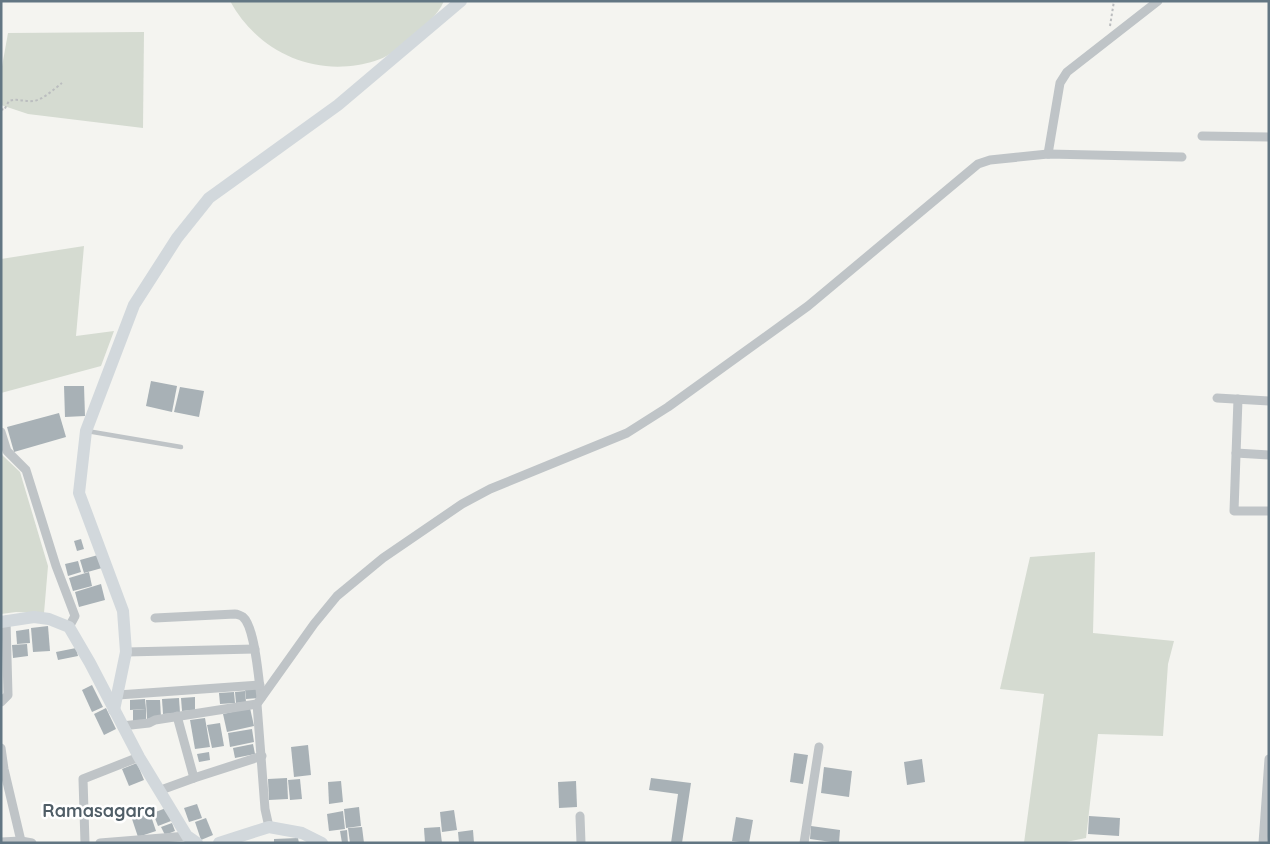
<svg xmlns="http://www.w3.org/2000/svg" width="1270" height="844" viewBox="0 0 1270 844" font-family="Quicksand,sans-serif">
<rect width="100%" height="100%" fill="#f4f4f0"/>
<!-- green -->
<g fill="#d5dbd1">
<path d="M 230,1 L 444,1 C 437,17 424,26 411,37 C 404,43 398,50 390,54 C 381,60 369,63 358,65 C 305,74 255,47 230,1 Z"/>
<polygon points="144,32 143,128 28,114 1,105 1,72 8,33"/>
<polygon points="84,246 76,336 114,331 101,366 1,393 1,259"/>
<polygon points="1,454 20,472 48,566 44,613 16,612 1,614"/>
<polygon points="1095,552 1093,633 1174,641 1168,664 1163,736 1098,734 1086,838 1061,843 1024,843 1044,694 1000,689 1030,557"/>
</g>
<!-- building -->
<g fill="#a8b1b6">
<polygon points="151,381 177,386 172,412 146,406"/>
<polygon points="64,386 84,386 85,416 65,417"/>
<polygon points="180,387 204,391 199,417 174,412"/>
<polygon points="59,413 66,437 14,452 7,427"/>
<polygon points="81,539 84,549 77,551 74,541"/>
<polygon points="98,555 102,568 84,573 80,560"/>
<polygon points="78,561 81,572 68,576 65,564"/>
<polygon points="89,572 92,586 73,591 69,578"/>
<polygon points="101,584 105,600 79,607 75,592"/>
<polygon points="48,626 50,651 33,652 31,628"/>
<polygon points="29,629 30,643 17,644 16,631"/>
<polygon points="27,644 28,656 13,658 12,645"/>
<polygon points="76,648 78,656 58,660 56,652"/>
<polygon points="92,685 103,707 92,712 82,690"/>
<polygon points="258,687 259,698 246,699 245,689"/>
<polygon points="245,691 246,702 236,703 235,692"/>
<polygon points="234,692 235,703 220,704 219,693"/>
<polygon points="195,697 195,710 182,711 181,698"/>
<polygon points="179,698 180,713 163,714 162,699"/>
<polygon points="145,699 146,709 130,710 130,700"/>
<polygon points="146,700 160,700 161,717 147,719"/>
<polygon points="106,708 116,729 104,735 94,714"/>
<polygon points="250,708 254,726 227,732 223,714"/>
<polygon points="146,709 146,721 133,722 133,710"/>
<polygon points="205,718 210,747 195,749 190,720"/>
<polygon points="220,723 224,746 212,748 207,725"/>
<polygon points="252,729 254,742 230,747 228,733"/>
<polygon points="253,744 255,754 235,758 233,748"/>
<polygon points="308,745 311,775 294,777 291,747"/>
<polygon points="209,752 210,760 199,762 197,754"/>
<polygon points="794,753 808,755 803,784 790,782"/>
<polygon points="922,759 925,782 907,785 904,762"/>
<polygon points="137,763 144,780 129,786 122,769"/>
<polygon points="824,767 852,771 849,797 821,793"/>
<polygon points="287,778 288,799 269,800 268,779"/>
<polygon points="651,778 691,783 682,843 671,843 678,794 649,790"/>
<polygon points="300,779 302,799 290,800 288,780"/>
<polygon points="341,781 343,802 329,804 328,782"/>
<polygon points="576,781 577,807 559,808 558,782"/>
<polygon points="197,804 202,818 189,822 184,808"/>
<polygon points="359,807 361,826 346,828 344,809"/>
<polygon points="166,808 171,821 158,826 153,813"/>
<polygon points="454,810 457,830 442,832 440,812"/>
<polygon points="343,811 345,829 329,831 327,814"/>
<polygon points="150,813 156,831 138,837 132,819"/>
<polygon points="1089,816 1120,818 1119,836 1088,834"/>
<polygon points="736,817 753,820 749,843 732,841"/>
<polygon points="206,818 213,835 201,840 195,822"/>
<polygon points="172,823 175,831 165,835 161,827"/>
<polygon points="811,826 840,830 839,843 810,839"/>
<polygon points="362,827 364,843 350,843 348,828"/>
<polygon points="440,827 442,843 425,843 424,828"/>
<polygon points="347,830 348,843 342,843 340,831"/>
<polygon points="473,830 474,843 459,843 458,832"/>
<polygon points="298,838 299,843 274,843 274,839"/>
</g>
<g fill="none" stroke-linecap="round" stroke-linejoin="round">
<!-- path -->
<g stroke="#bbbdbf" stroke-width="2" stroke-dasharray="2.5 2.5" stroke-linecap="butt">
<polyline points="1110,26 1114,1"/>
<path d="M 1,109 L 4,110 L 9,101 C 18,98 25,102 33,101 C 43,100 54,89 62,83"/>
</g>
<!-- lane -->
<polyline stroke="#bfc4c7" stroke-width="4.5" points="87,431 181,447"/>
<!-- street -->
<g stroke="#bfc4c7" stroke-width="9">
<polyline points="1202,136 1269,137"/>
<polyline points="1048,154 1060,83 1067,72 1158,1"/>
<polyline points="1217,398 1269,401"/>
<polyline points="1238,399 1234,511 1269,511"/>
<polyline points="1,432 7,451 26,470 56,566 75,616 69,627"/>
<polyline points="1236,453 1269,455"/>
<path d="M 155,618 L 235,614 C 237,614 242,616 243,617 C 255,627 259,681 261,698"/>
<polyline points="126,652 255,649"/>
<polyline points="118,695 260,685"/>
<polyline points="1,702 8,695 6,620"/>
<polyline points="177,716 194,778"/>
<polyline points="122,726 149,723 155,720 257,704"/>
<polyline points="1,748 4,769 21,841"/>
<polyline points="161,790 194,778 262,756"/>
<polyline points="580,816 581,843"/>
<polyline points="269,827 265,809 257,704 314,624 337,596 383,558 462,504 490,489 627,433 668,407 808,306 978,164 990,160 1048,154 1182,157"/>
<polyline points="1,842 21,841 32,843"/>
<polyline points="85,843 83,779 139,757"/>
<polyline points="100,843 187,836"/>
<polyline points="804,843 819,747"/>
<polyline points="1263,843 1269,759"/>
</g>
<!-- secondary -->
<g stroke="#d2d8dc" stroke-width="12">
<polyline points="1,622 34,617 49,619 69,627 90,663 139,757 187,836 197,843"/>
<polyline points="114,710 126,652 123,611 79,493 86,431 134,305 177,238 209,198 338,105 461,1"/>
<polyline points="219,843 269,827 302,833 322,843"/>
</g>
</g>
<g text-anchor="middle" dominant-baseline="central" stroke-width="5" stroke-linejoin="round" paint-order="stroke">
<!-- quarter labels -->
<g font-size="18" font-weight="bold" fill="#505e67" stroke="#fff">
<text x="99" y="810">Ramasagara</text>
</g>
</g>
<!-- border -->
<rect width="1270" height="844" fill="none" stroke="#627683" stroke-width="5"/>
</svg>
